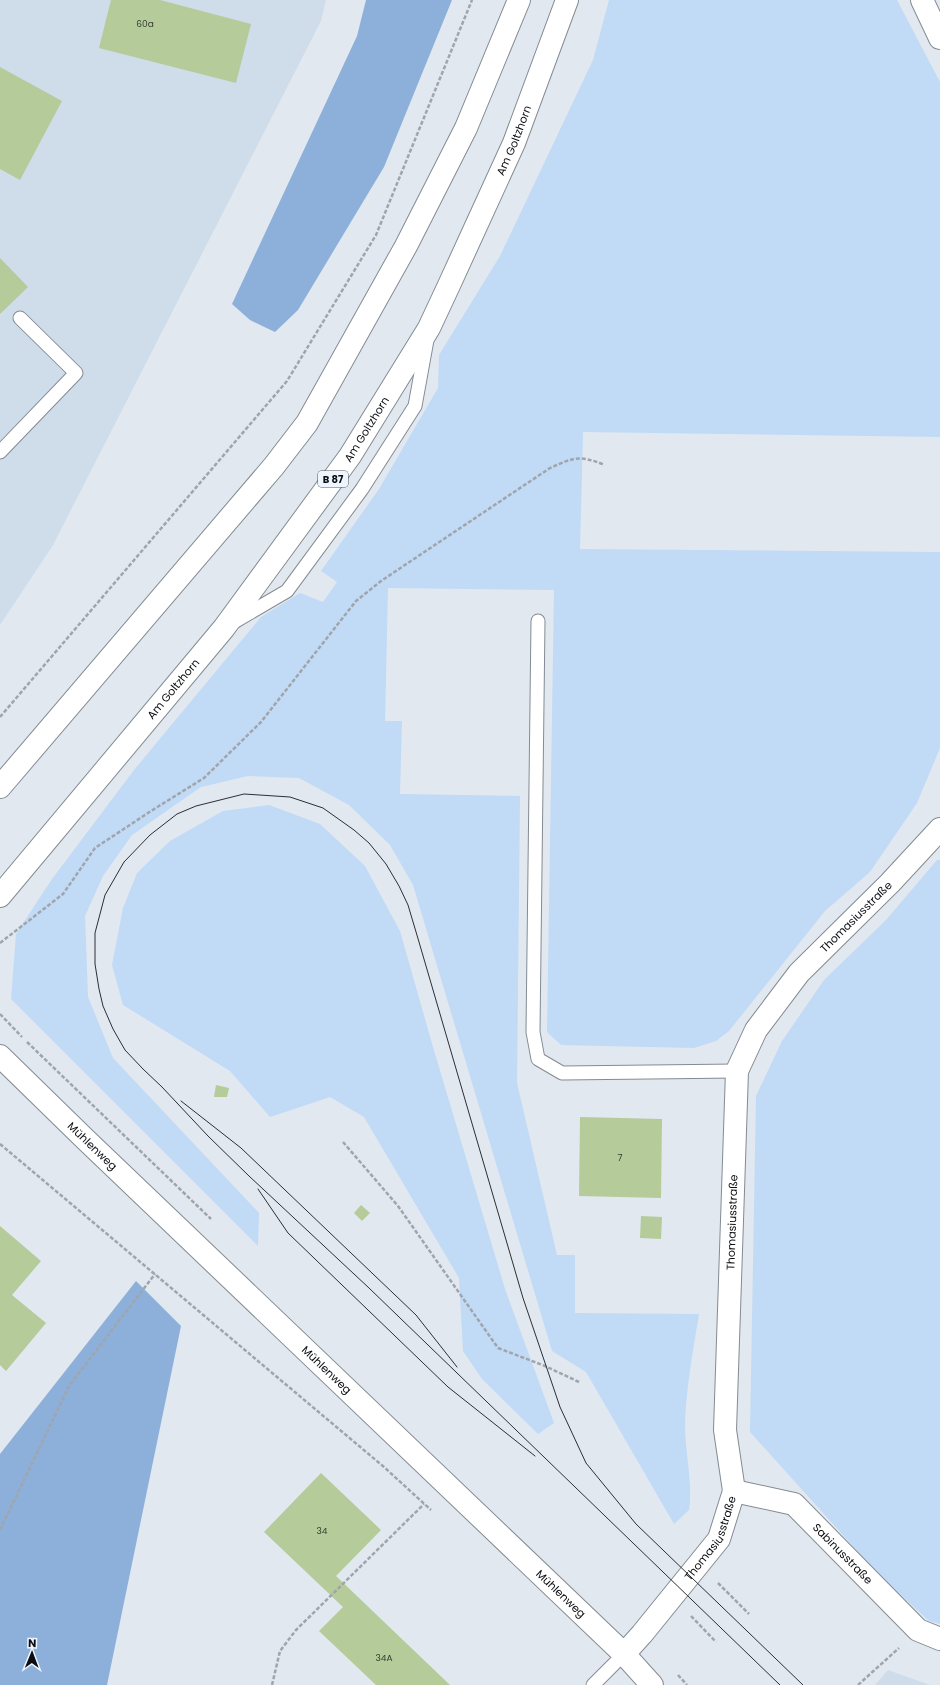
<svg xmlns="http://www.w3.org/2000/svg" width="940" height="1685" viewBox="0 0 940 1685" font-family="Poppins,sans-serif">
<rect width="100%" height="100%" fill="#e1e8f0"/>
<!-- built -->
<g fill="#cfdcea">
<polygon points="0,0 326,0 321,21 53,545 0,625"/>
<polygon points="888,1670 930,1685 875,1685"/>
</g>
<!-- green -->
<g fill="#c1daf6">
<path d="M 609,0 L 897,0 L 940,82 L 940,437 L 583,432 L 580,549 L 940,552 L 940,748 L 917,803 L 870,872 L 825,911 L 729,1031 L 716,1041 L 694,1048 L 561,1045 L 547,1032 L 554,590 L 388,588 L 385,721 L 402,721 L 400,794 L 520,796 L 517,1083 L 557,1255 L 575,1255 L 575,1313 L 699,1314 C 693,1351 686,1388 685,1425 C 685,1454 693,1482 689,1510 L 674,1524 L 586,1372 L 552,1351 L 413,885 L 390,845 L 349,805 L 299,778 L 248,776 L 201,787 L 132,835 L 103,876 L 85,916 L 88,997 L 113,1058 L 259,1213 L 258,1246 L 11,999 L 16,934 L 52,879 L 134,770 L 261,617 L 300,593 L 323,602 L 337,582 L 321,571 L 379,489 L 438,388 L 439,355 L 500,256 L 593,60 Z"/>
<polygon points="269,805 320,824 365,866 400,931 433,1047 505,1289 554,1423 538,1434 482,1379 463,1351 459,1278 364,1117 330,1097 270,1117 230,1071 123,1005 112,965 123,908 137,873 170,841 223,811"/>
<polygon points="937,860 940,860 940,1624 929,1621 879,1575 750,1432 756,1096 782,1041 824,980 886,920"/>
</g>
<!-- forest -->
<g fill="#8cb0d9">
<polygon points="366,0 452,0 384,167 298,310 275,332 250,320 232,304 357,36"/>
<polygon points="136,1281 181,1326 107,1685 0,1685 0,1454"/>
</g>
<!-- building -->
<g fill="#b5cb9a">
<polygon points="111,0 160,0 251,24 236,83 99,48"/>
<polygon points="0,67 62,101 20,180 0,169"/>
<polygon points="0,258 28,287 0,314"/>
<polygon points="216,1085 229,1088 227,1097 214,1097"/>
<polygon points="580,1117 662,1119 661,1198 579,1196"/>
<polygon points="361,1205 370,1213 362,1221 354,1213"/>
<polygon points="641,1216 662,1217 661,1239 640,1238"/>
<polygon points="0,1226 41,1261 12,1295 46,1323 6,1371 0,1365"/>
<polygon points="321,1473 381,1530 336,1576 450,1685 376,1685 319,1631 343,1607 264,1532"/>
</g>
<g fill="none" stroke-linecap="round" stroke-linejoin="round">
<!-- service casing -->
<g stroke="#848b92" stroke-width="15">
<g id="service">
<polyline points="0,452 76,373 20,318"/>
<polyline points="538,621 533,1032 538,1059 562,1073 737,1071"/>
<polyline points="234,622 287,591 362,489 415,406 427,340"/>
<polyline points="593,1685 624,1654"/>
</g>
</g>
<!-- minor casing -->
<g stroke="#848b92" stroke-width="24">
<g id="minor">
<polyline points="922,0 940,38"/>
<path id="s1" d="M 734,1491 L 794,1504 L 918,1630 L 940,1639"/>
<path id="s2" d="M 624,1654 L 642,1634 L 719,1539 L 734,1491 L 725,1430 L 737,1071 L 756,1030 L 799,973 L 890,883 L 940,829"/>
</g>
</g>
<!-- tertiary casing -->
<g stroke="#848b92" stroke-width="24">
<g id="tertiary">
<path id="s3" d="M 0,1056 L 85,1139 L 624,1654 L 652,1685"/>
</g>
</g>
<!-- primary casing -->
<g stroke="#848b92" stroke-width="24">
<g id="primary">
<polyline points="0,787 274,466 307,423 406,246 466,128 519,0"/>
<path id="s4" d="M 0,896 L 224,628 L 350,456 L 429,328 L 450,283 L 514,143 L 567,0"/>
</g>
</g>
<!-- path -->
<g stroke="#a0a5ac" stroke-width="2.5" stroke-dasharray="4 2" stroke-linecap="butt">
<polyline points="0,717 287,381 376,235 472,0"/>
<path d="M 0,943 L 63,894 L 95,848 L 151,811 L 204,778 L 261,722 L 356,601 L 381,581 L 550,468 C 575,457 579,455 605,465"/>
<polyline points="0,1014 22,1037"/>
<polyline points="27,1042 211,1219"/>
<polyline points="343,1142 398,1206 498,1348 545,1366 579,1382"/>
<polyline points="0,1144 384,1467 431,1510"/>
<polyline points="0,1530 69,1386 155,1274"/>
<polyline points="718,1583 749,1614"/>
<polyline points="691,1616 716,1642"/>
<polyline points="678,1675 687,1685"/>
<polyline points="272,1685 280,1651 296,1630 424,1504"/>
<polyline points="858,1685 899,1648"/>
</g>
<!-- service -->
<use href="#service" stroke="#fff" stroke-width="13"/>
<!-- minor -->
<use href="#minor" stroke="#fff" stroke-width="22"/>
<!-- tertiary -->
<use href="#tertiary" stroke="#fff" stroke-width="22"/>
<!-- primary -->
<use href="#primary" stroke="#fff" stroke-width="22"/>
<!-- tram -->
<g stroke="#2c2f33" stroke-width="1">
<polyline points="181,1101 241,1148 416,1315 457,1367"/>
<polyline points="258,1189 288,1233 448,1387 535,1456"/>
<polyline points="780,1685 369,1288 249,1176 208,1136 162,1087 143,1069 125,1050 113,1029 103,1006 99,989 95,964 95,933 105,895 124,862 150,835 177,814 196,806 244,794 290,797 323,808 354,830 369,843 386,864 399,886 408,905 419,942 523,1298 560,1407 586,1463 636,1524 803,1685"/>
</g>
</g>
<g text-anchor="middle" dominant-baseline="central" stroke-width="3" stroke-linejoin="round" paint-order="stroke">
<!-- number labels -->
<g font-size="9" fill="#363c32">
<text x="145" y="24">60a</text>
<text x="620" y="1158">7</text>
<text x="322" y="1531">34</text>
<text x="384" y="1658">34A</text>
</g>
<!-- shield labels -->
<rect fill="#eef5fe" stroke="#4f5357" stroke-width="1" x="318" y="471" width="30" height="16" rx="3"/>
<g font-size="10" font-weight="bold" fill="#0b0d10">
<text x="333" y="479">B 87</text>
</g>
<!-- street labels -->
<g font-size="11" fill="#0b0d10" stroke="#eef5fe">
<text stroke="none"><textPath href="#s4" startOffset="919">Am Goltzhorn</textPath></text>
<text stroke="none"><textPath href="#s4" startOffset="594">Am Goltzhorn</textPath></text>
<text stroke="none"><textPath href="#s4" startOffset="270">Am Goltzhorn</textPath></text>
<text stroke="none"><textPath href="#s2" startOffset="817">Thomasiusstraße</textPath></text>
<text stroke="none"><textPath href="#s3" startOffset="129">Mühlenweg</textPath></text>
<text stroke="none"><textPath href="#s2" startOffset="469">Thomasiusstraße</textPath></text>
<text stroke="none"><textPath href="#s3" startOffset="453">Mühlenweg</textPath></text>
<text stroke="none"><textPath href="#s2" startOffset="146">Thomasiusstraße</textPath></text>
<text stroke="none"><textPath href="#s1" startOffset="131">Sabinusstraße</textPath></text>
<text stroke="none"><textPath href="#s3" startOffset="777">Mühlenweg</textPath></text>
</g>
</g>
<!-- north arrow -->
<g transform="translate(32 1653) rotate(1)" stroke="#eef5fe" stroke-width="3" paint-order="stroke">
<path d="M0-3L7 15L0 10L-7 15Z" fill="#0b0d10"/>
<text y="-6" font-size="11" font-weight="bold" text-anchor="middle" fill="#0b0d10">N</text>
</g>
</svg>
